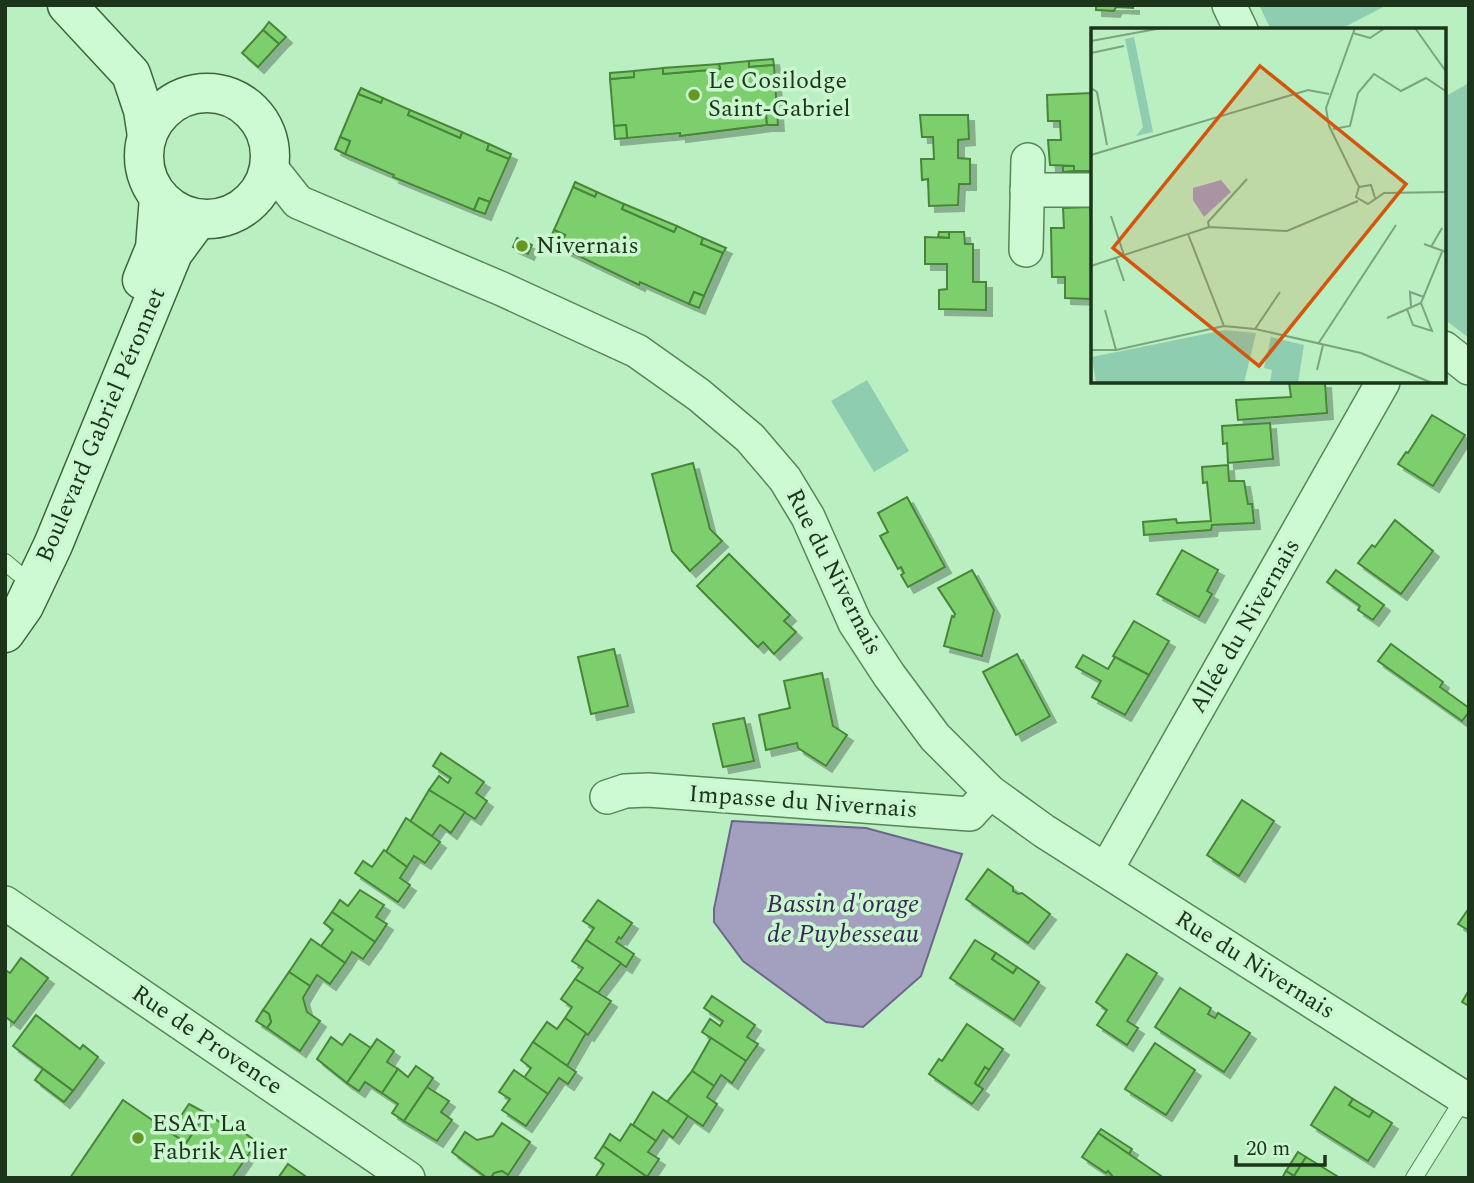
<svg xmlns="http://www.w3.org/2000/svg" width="1474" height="1183" viewBox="0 0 1474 1183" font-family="Spectral,serif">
<defs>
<filter id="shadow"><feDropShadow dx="6" dy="6" stdDeviation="0" flood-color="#0004"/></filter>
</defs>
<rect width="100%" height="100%" fill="#baefc1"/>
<!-- green -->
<g fill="#8ecdb0">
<polygon points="1259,5 1387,5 1339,30 1271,30"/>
<polygon points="1469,83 1469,338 1444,319 1444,97"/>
<polygon points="867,380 909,451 874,472 831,401"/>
</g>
<!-- water -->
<polygon fill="#a39fbf" stroke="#6d668c" stroke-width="2" points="732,821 866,828 962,854 921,976 863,1027 826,1022 743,961 714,922 714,909"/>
<!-- building -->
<g fill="#7dcf6e" stroke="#478639" stroke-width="2" filter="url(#shadow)">
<polygon points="1096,5 1133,5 1133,8 1116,7 1114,11 1096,10"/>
<polygon points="269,22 286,37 279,44 263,30"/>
<polygon points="263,30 279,44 258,67 242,53"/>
<polygon points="773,59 774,65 749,67 749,61"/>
<polygon points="749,61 749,67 774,65 777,112 766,112 767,125 680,136 680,133 627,138 626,125 614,126 610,79 634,77 634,71 663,68 663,74 720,69 719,64"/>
<polygon points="719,64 720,69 663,74 663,68"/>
<polygon points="634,71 634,77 610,79 610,73"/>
<polygon points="361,88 383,98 381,103 358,94"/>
<polygon points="1092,93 1091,171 1074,171 1074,166 1050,165 1048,140 1061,140 1060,121 1048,121 1047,95"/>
<polygon points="358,94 381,103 383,98 410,110 408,115 460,138 462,132 489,144 487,150 509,159 490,202 479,198 474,210 393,177 394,175 345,154 350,141 340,137"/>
<polygon points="410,110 462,132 460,138 408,115"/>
<polygon points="766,112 777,112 778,125 767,125"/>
<polygon points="920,115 968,115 969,139 958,140 958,158 970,159 970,184 959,184 958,205 929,206 928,179 922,180 921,159 934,159 933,137 922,137"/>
<polygon points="626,125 627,138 615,139 614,126"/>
<polygon points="340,137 350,141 345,154 335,149"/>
<polygon points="489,144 511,154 509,159 487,150"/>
<polygon points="1063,166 1074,166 1074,171 1063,172"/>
<polygon points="575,182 597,192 595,197 573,187"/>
<polygon points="573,187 595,197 597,192 624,204 622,209 674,232 677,226 703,238 701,244 723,253 704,296 694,292 689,304 640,282 639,285 560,247 565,235 554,230"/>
<polygon points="479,198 490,202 485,214 474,210"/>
<polygon points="624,204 677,226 674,232 622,209"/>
<polygon points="1090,207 1092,232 1092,299 1065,298 1065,277 1052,277 1051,228 1064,228 1063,208"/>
<polygon points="554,230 565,235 560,247 548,243"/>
<polygon points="939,232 949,232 949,238 938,237"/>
<polygon points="949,232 964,232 965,244 973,244 973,282 986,282 986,310 939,309 939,290 947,289 947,264 925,264 925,237 949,238"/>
<polygon points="517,238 532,245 528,254 513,247"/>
<polygon points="703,238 726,248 723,253 701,244"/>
<polygon points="694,292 704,296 699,308 689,304"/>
<polygon points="1289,382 1325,382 1327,413 1238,420 1236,400 1291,397"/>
<polygon points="1432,415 1465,435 1433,486 1398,464 1406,452 1408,453"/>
<polygon points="1270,423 1273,459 1228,463 1227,443 1223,444 1222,426"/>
<polygon points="693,463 710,529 722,541 690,571 672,551 652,474"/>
<polygon points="1228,465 1229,481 1244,481 1248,504 1252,504 1254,523 1212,525 1211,530 1144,535 1143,522 1176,519 1177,523 1211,521 1207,482 1203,483 1202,467"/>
<polygon points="907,497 945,567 908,587 901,575 904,573 901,567 898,569 880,536 888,532 878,513"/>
<polygon points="1395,520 1433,551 1401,594 1358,563 1372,545 1375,547"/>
<polygon points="1182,550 1218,570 1207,591 1212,594 1199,617 1157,594"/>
<polygon points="729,554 790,615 784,621 796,632 774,654 763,642 758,647 697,586"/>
<polygon points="972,570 994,610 982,656 944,646 952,616 954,617 955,614 938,588"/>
<polygon points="1336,570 1384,605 1373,620 1358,610 1360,606 1327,582"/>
<polygon points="1134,621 1169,641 1149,675 1113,656"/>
<polygon points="1391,644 1443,682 1440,687 1469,708 1469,712 1462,721 1378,661"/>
<polygon points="614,649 628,706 591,714 578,657"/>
<polygon points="1017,654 1050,716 1016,735 983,672"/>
<polygon points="1083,655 1108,669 1115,657 1149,675 1125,715 1092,697 1101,681 1076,667"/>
<polygon points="822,673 833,726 847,735 826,766 798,748 797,743 766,750 759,715 790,708 784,681"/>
<polygon points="744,718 754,761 723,767 713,724"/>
<polygon points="441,753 484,782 476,793 487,801 475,819 429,790 439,776 448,783 451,778 433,766"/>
<polygon points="429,790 465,812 451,833 440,825 432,836 410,822"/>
<polygon points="1242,800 1274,821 1239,876 1207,855"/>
<polygon points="406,818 440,842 425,863 414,856 407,867 386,852"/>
<polygon points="384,850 407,867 400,878 410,885 398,902 355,873 363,861 372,867"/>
<polygon points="988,869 1013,887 1013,891 1018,894 1022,893 1050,914 1028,943 966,899"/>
<polygon points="360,890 384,905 376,917 387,924 375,942 332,912 340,900 348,906"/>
<polygon points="598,900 632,923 621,939 619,937 616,942 634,954 626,967 586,940 594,928 583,921"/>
<polygon points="1467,911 1469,912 1468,930 1458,924"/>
<polygon points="332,912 375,942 363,959 352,952 345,963 321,946 333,930 324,923"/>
<polygon points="311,939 345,963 330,984 317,975 310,986 289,972"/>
<polygon points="586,940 621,963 598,993 575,979 583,968 572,961"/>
<polygon points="975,940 996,953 992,959 1013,973 1017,967 1039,982 1014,1020 950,978"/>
<polygon points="996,953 1017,967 1013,973 992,959"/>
<polygon points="1127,954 1157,973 1127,1021 1138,1028 1127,1045 1097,1025 1107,1010 1096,1002"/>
<polygon points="21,958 48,978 14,1023 7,1018 5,1020 5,970 10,973"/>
<polygon points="289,972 310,986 303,998 307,1012 320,1021 300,1051 267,1028 271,1022 269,1014 263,1010"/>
<polygon points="575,979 611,1001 588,1035 565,1018 572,1007 561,999"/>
<polygon points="1180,988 1211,1008 1208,1014 1215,1018 1218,1013 1250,1033 1224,1072 1155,1027"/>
<polygon points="1469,990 1469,1006 1462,1002"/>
<polygon points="712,996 755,1025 747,1037 758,1044 746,1061 702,1032 710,1019 720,1026 723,1021 704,1008"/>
<polygon points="263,1010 269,1014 271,1022 267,1028 256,1021"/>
<polygon points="36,1015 80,1049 83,1045 98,1057 73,1091 13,1046"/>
<polygon points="565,1018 586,1033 567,1066 533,1042 547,1022 557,1029"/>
<polygon points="967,1024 1003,1049 989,1070 985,1067 975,1083 983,1089 972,1104 929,1074 939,1059 942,1061"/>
<polygon points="350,1034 371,1048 347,1083 317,1059 331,1037 342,1045"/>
<polygon points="711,1038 746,1061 732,1083 721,1075 714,1086 692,1071"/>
<polygon points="377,1039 394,1051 387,1062 398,1069 382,1093 365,1082 359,1091 347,1083"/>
<polygon points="533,1042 576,1072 568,1084 559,1078 548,1094 524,1078 531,1068 521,1060"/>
<polygon points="1155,1043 1195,1070 1166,1115 1125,1089"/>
<polygon points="416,1066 433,1078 404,1121 392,1113 398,1104 382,1093 398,1069 408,1077"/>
<polygon points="985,1067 989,1070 978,1086 975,1083"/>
<polygon points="43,1069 73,1091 64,1102 35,1080"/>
<polygon points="514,1070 548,1094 526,1126 502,1110 510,1099 499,1092"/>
<polygon points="692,1071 714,1086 707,1097 717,1104 703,1126 667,1102"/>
<polygon points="427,1087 449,1101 441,1112 452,1120 437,1141 404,1121"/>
<polygon points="1335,1087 1353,1099 1349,1105 1369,1117 1373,1111 1392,1123 1368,1161 1311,1125"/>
<polygon points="653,1092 688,1116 673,1138 663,1130 656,1141 633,1125"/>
<polygon points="1353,1099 1373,1111 1369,1117 1349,1105"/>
<polygon points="123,1100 186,1143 206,1113 236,1133 239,1129 257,1142 232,1178 70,1178"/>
<polygon points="189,1104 206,1113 186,1143 170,1132"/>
<polygon points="502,1123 530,1142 508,1175 502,1171 494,1173 491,1178 487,1178 452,1152 465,1132 477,1140 493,1136"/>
<polygon points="631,1124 656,1141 648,1152 659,1159 647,1177 603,1146 610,1134 620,1141"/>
<polygon points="1101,1129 1132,1149 1129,1154 1098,1133"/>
<polygon points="1098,1133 1129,1154 1164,1178 1114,1178 1108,1171 1106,1173 1082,1157"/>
<polygon points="603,1146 647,1177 646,1178 595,1178 604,1164 595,1158"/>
<polygon points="1298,1152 1306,1157 1294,1176 1286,1171"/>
<polygon points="1306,1157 1340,1178 1282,1178 1286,1171 1294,1176"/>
<polygon points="288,1164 308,1178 278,1178"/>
<polygon points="502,1171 508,1175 507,1178 491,1178 494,1173"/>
</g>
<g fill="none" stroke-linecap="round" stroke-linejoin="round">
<!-- lane casing -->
<g stroke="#568654" stroke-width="18">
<g id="lane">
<polyline points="5,562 18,573"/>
<polyline points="1414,1178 1464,1098"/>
</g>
</g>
<!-- street casing -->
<g stroke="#568654" stroke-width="36">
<g id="street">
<polyline points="1229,5 1241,30"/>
<polyline points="271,168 298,202 502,289 637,351 699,395 750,438 785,479 808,517 855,623 889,675 935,737 990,792 1044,831 1469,1101"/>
<polyline points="1027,190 1092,190"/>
<polyline points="1026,250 1028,160"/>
<polyline points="1444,348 1469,368"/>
<polyline points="607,797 625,791 648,790 970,814 990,792"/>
<polyline points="1106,870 1383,382"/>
<polyline points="5,903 408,1178"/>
</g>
</g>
<!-- secondary casing -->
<g stroke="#3b6738" stroke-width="41">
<g id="secondary">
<polyline points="67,5 131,74 143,110 147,136"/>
<circle cx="207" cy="156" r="63"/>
<polyline points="142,280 155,248 159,197"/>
<polyline points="5,633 24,606 53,545 173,253 198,219"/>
</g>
</g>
<!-- lane -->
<use href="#lane" stroke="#cdfad3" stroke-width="16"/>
<!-- street -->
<use href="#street" stroke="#cdfad3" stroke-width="33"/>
<!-- secondary -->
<use href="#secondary" stroke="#cdfad3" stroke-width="38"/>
</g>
<!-- markers -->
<g fill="#669722" stroke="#caf6d0" stroke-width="2.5">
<circle cx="694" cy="95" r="7"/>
<circle cx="522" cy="246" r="7"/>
<circle cx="138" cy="1138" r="7"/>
</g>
<g text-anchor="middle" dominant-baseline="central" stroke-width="7" stroke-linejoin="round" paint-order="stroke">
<!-- poi labels -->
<g font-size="24" fill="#1c341a" stroke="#caf6d0" text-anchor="start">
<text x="708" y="81">Le Cosilodge<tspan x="708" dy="28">Saint-Gabriel</tspan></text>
<text x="536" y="246">Nivernais</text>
<text x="152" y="1124">ESAT La<tspan x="152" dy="28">Fabrik A'lier</tspan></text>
</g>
<!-- street labels -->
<g font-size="24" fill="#1c341a" stroke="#caf6d0">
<text transform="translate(101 425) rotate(-67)">Boulevard Gabriel Péronnet</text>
<text transform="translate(834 572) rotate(63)">Rue du Nivernais</text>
<text transform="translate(1245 626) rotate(-60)">Allée du Nivernais</text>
<text transform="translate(803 802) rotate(4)">Impasse du Nivernais</text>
<text transform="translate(1255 965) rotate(32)">Rue du Nivernais</text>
<text transform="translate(207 1040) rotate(34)">Rue de Provence</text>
</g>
<!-- water labels -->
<g font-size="26" font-style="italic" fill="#382855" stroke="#caf6d0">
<text x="843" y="904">Bassin d'orage<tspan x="843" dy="30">de Puybesseau</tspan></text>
</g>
</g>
<!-- overview -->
<g transform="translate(1091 28)">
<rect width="355" height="355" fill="#baefc1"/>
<path d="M 43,9 L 62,104 L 45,108 L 52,99 L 34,11 ZM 134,302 L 165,305 L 153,355 L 5,355 L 1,329 ZM 180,309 L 213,317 L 207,355 L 179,355 L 181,342 L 173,340 Z" fill="#8ecdb0"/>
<path d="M 130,152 L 140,164 L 113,189 L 102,172 L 102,160 Z" fill="#a39fbf"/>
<path fill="none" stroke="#7ba47e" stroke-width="2" d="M 264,0 L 235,80 L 238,98 L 268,159M 324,0 L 356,45M 262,5 L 279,10 L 294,0M 0,13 L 71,0M 0,25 L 33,18M 0,60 L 6,64 L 16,117M 242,101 L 259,98 L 267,65 L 283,46 L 310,63 L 335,50 L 356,64M 0,127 L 217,62 L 238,66M 268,159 L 265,169 L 277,176 L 293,165 L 356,164M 268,159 L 280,157 L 284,170M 20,188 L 33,227M 118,199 L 117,194 L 156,151M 97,206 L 133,298M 333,216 L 355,224M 340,219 L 351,200M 25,230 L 33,253M 0,238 L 118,199 L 196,203 L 267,173M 320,279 L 319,264 L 333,269M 316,281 L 322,297 L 341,303 L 330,275M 14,282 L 25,322M 296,290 L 330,275 L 351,224M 164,301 L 189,264M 227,316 L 305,197M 0,322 L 25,322 L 133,298 L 164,301 L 270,325 L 341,355M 226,342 L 232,317"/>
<path fill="#d4550d" fill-opacity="0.15" stroke="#d4550d" stroke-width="3.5" d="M 169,38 L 315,156 L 168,338 L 22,220 Z"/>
<rect width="355" height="355" fill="none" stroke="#1c341a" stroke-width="3.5"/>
</g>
<!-- border -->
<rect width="1474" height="1183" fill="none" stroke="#1c341a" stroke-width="14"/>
<!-- scale -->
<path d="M1236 1155v10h89v-10" fill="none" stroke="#1c341a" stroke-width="3.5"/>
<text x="1246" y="1155" font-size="21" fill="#1c341a" stroke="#caf6d0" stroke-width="5" paint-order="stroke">20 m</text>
</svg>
